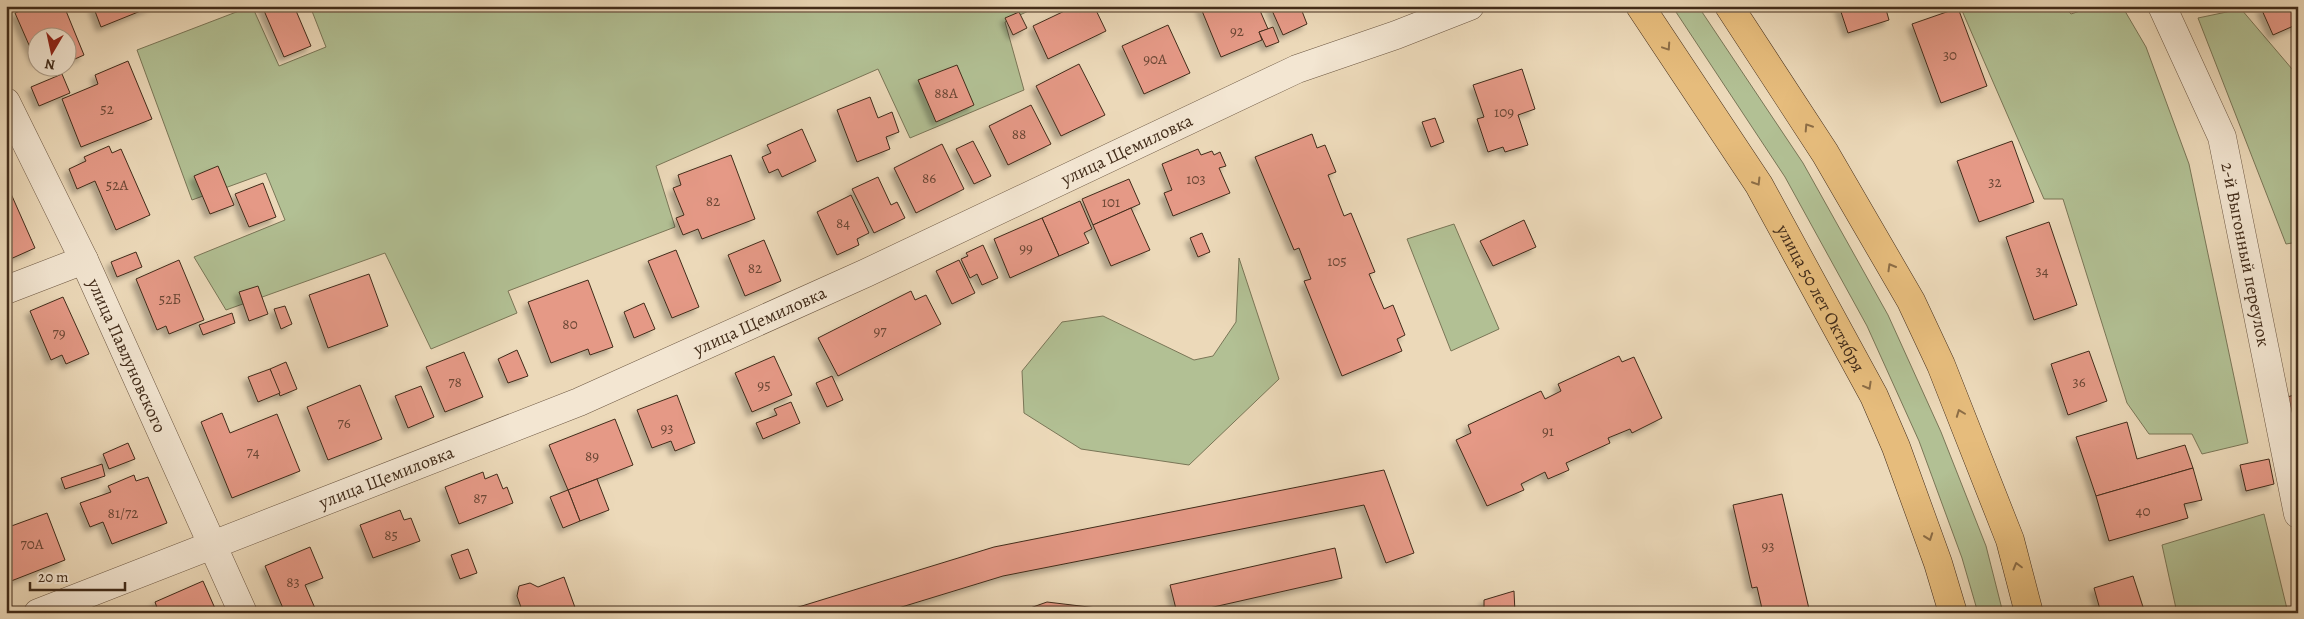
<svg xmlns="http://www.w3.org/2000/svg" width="2304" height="619" viewBox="0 0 2304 619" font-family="Alegreya,serif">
<defs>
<filter id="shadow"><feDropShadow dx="-4.5" dy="4.5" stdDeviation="2.5" flood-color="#0004"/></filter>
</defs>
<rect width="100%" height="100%" fill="#ecd9b9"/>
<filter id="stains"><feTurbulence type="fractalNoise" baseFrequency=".004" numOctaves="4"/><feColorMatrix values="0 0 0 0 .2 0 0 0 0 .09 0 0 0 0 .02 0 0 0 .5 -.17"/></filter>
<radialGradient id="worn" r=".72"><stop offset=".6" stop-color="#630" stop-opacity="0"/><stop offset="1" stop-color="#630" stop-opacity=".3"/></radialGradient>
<!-- green -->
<g fill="#b2c094" stroke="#7a7657">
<polygon points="252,6 279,66 326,47 310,6 1039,6 1005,22 1024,90 910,138 878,69 656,166 675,227 508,291 517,313 431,349 385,253 226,310 194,257 285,220 266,173 192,200 137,50"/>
<polygon points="1672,6 1698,6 1803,163 1888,315 1941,432 1986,546 2003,613 1978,613 1962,558 1919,441 1867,326 1785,177"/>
<polygon points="1960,6 2064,6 2071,14 2095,6 2122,6 2146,47 2189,164 2248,443 2202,454 2192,434 2149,434 2127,403 2063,199 2044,199"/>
<polygon points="2241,9 2298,76 2298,242 2286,244 2198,18"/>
<polygon points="1454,224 1499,329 1451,351 1407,239"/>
<polygon points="1239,258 1279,379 1189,465 1081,449 1024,413 1022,371 1062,322 1103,316 1194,360 1213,356 1236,322"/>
<polygon points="2264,514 2288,613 2177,613 2162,545"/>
</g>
<!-- building -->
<g fill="#e59986" stroke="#422c1a" filter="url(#shadow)">
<polygon points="32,6 64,6 84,55 68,62 68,38 38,38 38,61 36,61 15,13"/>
<polygon points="93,6 153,6 101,27"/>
<polygon points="262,6 294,6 311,46 284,57"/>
<polygon points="1075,6 1094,6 1106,31 1048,59 1033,26"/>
<polygon points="1200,6 1258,6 1268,29 1259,32 1262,40 1221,57"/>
<polygon points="1270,6 1300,6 1307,24 1283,35"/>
<polygon points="1839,6 1885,6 1889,20 1848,33"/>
<polygon points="2266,6 2290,6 2298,24 2273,35 2261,8"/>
<polygon points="2290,6 2298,6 2298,24"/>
<polygon points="1958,8 1987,86 1941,103 1912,24"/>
<polygon points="1019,12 1027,28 1013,35 1005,18"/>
<polygon points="1168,25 1190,73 1144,94 1122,46"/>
<polygon points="1273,27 1279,42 1266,47 1259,32"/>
<polygon points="128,61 152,119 81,147 62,99 98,84 95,75"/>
<polygon points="1079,64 1105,115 1061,136 1036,86"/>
<polygon points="957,65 974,105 936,122 918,80"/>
<polygon points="1522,69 1535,109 1518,115 1528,145 1505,152 1503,147 1488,152 1477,119 1484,117 1473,85"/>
<polygon points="62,74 70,93 39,106 31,87"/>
<polygon points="870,97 878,118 892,112 899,132 886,137 890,149 857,162 837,110"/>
<polygon points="1031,105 1051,144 1008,165 989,126"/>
<polygon points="1435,118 1444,142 1431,147 1422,122"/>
<polygon points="802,129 816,161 782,177 778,169 769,173 762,157 771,153 767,145"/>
<polygon points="1312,134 1317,148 1325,145 1336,172 1328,175 1344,216 1351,213 1375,272 1369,274 1384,309 1393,305 1405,335 1397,339 1402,351 1342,376 1304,281 1311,279 1299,248 1294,250 1255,157"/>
<polygon points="973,141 991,176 974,184 956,149"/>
<polygon points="2012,141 2034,202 1979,222 1957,161"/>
<polygon points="942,144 964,189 916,213 894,168"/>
<polygon points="109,146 112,153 121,149 150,215 116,230 95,181 77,189 69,169 86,161 84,157"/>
<polygon points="1198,149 1201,155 1212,151 1214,155 1220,152 1226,166 1219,168 1230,193 1173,216 1164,193 1172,190 1162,164"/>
<polygon points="731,155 755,219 702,239 698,229 683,235 676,218 684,215 673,188 681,185 678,175"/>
<polygon points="218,166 234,205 210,214 194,176"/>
<polygon points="878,177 891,205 897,202 905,218 874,233 852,189"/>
<polygon points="1129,179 1140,204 1093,225 1082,199"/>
<polygon points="263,183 276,217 249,227 235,194"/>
<polygon points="8,187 35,248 6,261 6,188"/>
<polygon points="851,195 869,233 857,239 859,245 837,255 817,212"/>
<polygon points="1080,201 1092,229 1084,233 1089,243 1059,256 1042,218"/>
<polygon points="1131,208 1150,250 1111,266 1093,225"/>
<polygon points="1042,218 1059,256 1010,278 994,239"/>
<polygon points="1524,220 1536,247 1493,266 1480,241"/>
<polygon points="2049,222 2077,305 2034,320 2006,237"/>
<polygon points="1202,233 1210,252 1198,257 1190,238"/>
<polygon points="764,240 781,281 745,296 728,255"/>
<polygon points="983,245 998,278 982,285 977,274 970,278 961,259 968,256 966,253"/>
<polygon points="676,250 699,307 672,318 648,261"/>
<polygon points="136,252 142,267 117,277 111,262"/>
<polygon points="179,260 204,320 169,334 166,326 157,330 136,279"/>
<polygon points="959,260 975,293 952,304 936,271"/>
<polygon points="369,274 388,326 328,348 309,295"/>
<polygon points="588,280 613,347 590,355 588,349 551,363 528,302"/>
<polygon points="258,286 268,314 249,321 239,292"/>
<polygon points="911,291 915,300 926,295 941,324 838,376 818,338"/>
<polygon points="63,297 89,354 66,364 62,355 51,360 30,311"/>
<polygon points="644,303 655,329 634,338 624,312"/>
<polygon points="285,306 292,324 281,329 274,309"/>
<polygon points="232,313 235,323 203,335 199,325"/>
<polygon points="517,350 528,376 508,383 498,359"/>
<polygon points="2089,351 2107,401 2068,415 2051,364"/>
<polygon points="464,352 483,397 445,412 426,367"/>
<polygon points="774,356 792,395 752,412 735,373"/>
<polygon points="1619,356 1622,362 1634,357 1662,418 1632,433 1630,429 1608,438 1610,443 1566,463 1569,470 1548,479 1545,472 1521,484 1524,490 1487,506 1456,440 1471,433 1468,425 1541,391 1545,399 1561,391 1558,384"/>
<polygon points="286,362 297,389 280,396 270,369"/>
<polygon points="270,369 280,393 258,402 248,377"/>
<polygon points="832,376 843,400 827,407 816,383"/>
<polygon points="360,385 382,439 328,460 307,407"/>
<polygon points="421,386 434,417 408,428 395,396"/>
<polygon points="2298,394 2298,437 2287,397"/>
<polygon points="677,395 695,443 675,451 671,441 652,448 637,410"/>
<polygon points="791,402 800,423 763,439 756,423 777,415 774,409"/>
<polygon points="222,413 230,433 277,414 300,471 232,498 201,422"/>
<polygon points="615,419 633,465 568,490 549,445"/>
<polygon points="2127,422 2137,459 2185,445 2193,468 2096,496 2076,437"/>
<polygon points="128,443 135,459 109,469 103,454"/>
<polygon points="2269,459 2274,484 2246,491 2240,465"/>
<polygon points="102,464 105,476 65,489 61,478"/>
<polygon points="2193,468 2202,500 2184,504 2188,518 2109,541 2096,496"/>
<polygon points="1384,470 1414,553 1386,563 1364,505 1003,576 882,613 779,613 994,547"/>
<polygon points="483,472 485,479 497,474 503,489 507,487 513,503 459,524 445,487"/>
<polygon points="134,475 136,481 148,477 167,523 112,544 103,522 90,527 80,503 111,492 108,486"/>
<polygon points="597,479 609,510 580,521 568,490"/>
<polygon points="568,490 580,521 563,528 550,497"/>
<polygon points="1782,494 1810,613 1763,613 1757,587 1752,588 1733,505"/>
<polygon points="400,510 404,520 411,518 420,541 373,558 360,525"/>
<polygon points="47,513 65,560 6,583 6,528"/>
<polygon points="310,547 323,578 305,585 317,613 285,613 265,566"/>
<polygon points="1335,548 1342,578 1187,613 1177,613 1170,585"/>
<polygon points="468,549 477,573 460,579 451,555"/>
<polygon points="2133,576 2145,613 2101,613 2094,588"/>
<polygon points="564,577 577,613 523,613 517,596 519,586 530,583 538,587"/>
<polygon points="203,581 217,613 159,613 155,602"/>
<polygon points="1514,591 1515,613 1484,613 1484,600"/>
<polygon points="1047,602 1097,608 1103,613 1016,613"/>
</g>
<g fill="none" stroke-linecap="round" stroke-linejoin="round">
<!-- minor casing -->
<g stroke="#6c5742" stroke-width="29">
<g id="minor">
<path id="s1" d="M 2162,6 L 2222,137 L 2298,514"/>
<path id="s2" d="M 6,102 L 84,260 L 243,613"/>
<polyline points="6,290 84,260"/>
<path id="s3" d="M 38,613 L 579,402 L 866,273 L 1297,69 L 1396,35 L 1470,6"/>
</g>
</g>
<!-- primary casing -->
<g stroke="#422c1a" stroke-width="29">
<g id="primary">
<path id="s4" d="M 1640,6 L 1759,185 L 1874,396 L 1896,447 L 1938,563 L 1953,613"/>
<polyline points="1729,6 1825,153 1911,301 1941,365 2010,540 2029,613"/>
</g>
</g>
<!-- minor -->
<use href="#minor" stroke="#f3e6d2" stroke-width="28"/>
<!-- primary -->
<use href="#primary" stroke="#e6bc7c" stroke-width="28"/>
</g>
<!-- one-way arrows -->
<defs><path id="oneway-chevron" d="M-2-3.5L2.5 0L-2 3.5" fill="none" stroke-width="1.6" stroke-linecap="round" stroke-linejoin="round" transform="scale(1.25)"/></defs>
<g stroke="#8c6d46">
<use href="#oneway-chevron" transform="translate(1667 47) rotate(56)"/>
<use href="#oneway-chevron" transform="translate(1808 127) rotate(-123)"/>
<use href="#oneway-chevron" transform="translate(1757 182) rotate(58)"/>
<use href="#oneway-chevron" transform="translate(1891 267) rotate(-120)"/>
<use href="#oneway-chevron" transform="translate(1868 386) rotate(61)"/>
<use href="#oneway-chevron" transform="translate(1960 413) rotate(-111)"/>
<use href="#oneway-chevron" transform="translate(1929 537) rotate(70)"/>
<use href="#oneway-chevron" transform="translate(2017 566) rotate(-105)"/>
</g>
<g text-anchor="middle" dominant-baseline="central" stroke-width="4" stroke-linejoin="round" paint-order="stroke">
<!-- number labels -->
<g font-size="15" fill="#6b4735">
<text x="1237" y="31">92</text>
<text x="1950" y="55">30</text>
<text x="1155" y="59">90А</text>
<text x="946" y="93">88А</text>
<text x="107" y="109">52</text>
<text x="1504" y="112">109</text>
<text x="1019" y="134">88</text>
<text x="929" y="178">86</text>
<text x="1196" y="179">103</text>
<text x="1995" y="182">32</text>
<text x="117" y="185">52А</text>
<text x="713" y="201">82</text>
<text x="1111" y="202">101</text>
<text x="843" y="223">84</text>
<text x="1026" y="248">99</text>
<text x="1337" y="261">105</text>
<text x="755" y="268">82</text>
<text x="2042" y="271">34</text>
<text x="170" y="299">52Б</text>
<text x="570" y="324">80</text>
<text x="880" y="331">97</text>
<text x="59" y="333">79</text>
<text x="455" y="382">78</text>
<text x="2079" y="382">36</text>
<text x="764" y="385">95</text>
<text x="344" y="423">76</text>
<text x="667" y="428">93</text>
<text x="1548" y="431">91</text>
<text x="253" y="452">74</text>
<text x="592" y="456">89</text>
<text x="480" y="498">87</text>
<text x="2143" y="511">40</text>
<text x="123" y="513">81/72</text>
<text x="391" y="535">85</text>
<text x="32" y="544">70А</text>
<text x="1768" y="546">93</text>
<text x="293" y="582">83</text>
</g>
<!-- street labels -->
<g font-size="18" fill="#422c1a" stroke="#f3e6d2">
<text stroke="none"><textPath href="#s3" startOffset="1184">улица Щемиловка</textPath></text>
<text stroke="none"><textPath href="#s1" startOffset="264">2-й Выгонный переулок</textPath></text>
<text stroke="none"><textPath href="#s4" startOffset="344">улица 50 лет Октября</textPath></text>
<text stroke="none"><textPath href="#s3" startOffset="779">улица Щемиловка</textPath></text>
<text stroke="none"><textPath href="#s2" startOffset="281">улица Павлуновского</textPath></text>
<text stroke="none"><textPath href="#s3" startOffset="374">улица Щемиловка</textPath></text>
</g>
</g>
<!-- margin -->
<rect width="2304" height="619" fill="none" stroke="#ecd9b9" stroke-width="25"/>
<rect x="8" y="8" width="2289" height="604" fill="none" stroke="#422c1a" stroke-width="2.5"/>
<rect x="12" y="12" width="2279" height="594" fill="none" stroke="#422c1a"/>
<!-- north arrow -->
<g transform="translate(52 52) rotate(189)"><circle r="24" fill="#f3e6d2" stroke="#ac9c88"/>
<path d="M0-4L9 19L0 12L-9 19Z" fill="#8f2418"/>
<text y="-8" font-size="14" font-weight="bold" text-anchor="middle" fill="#422c1a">N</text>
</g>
<!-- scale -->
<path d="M30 582v8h95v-8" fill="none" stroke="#422c1a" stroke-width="2.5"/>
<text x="38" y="582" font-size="15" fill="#422c1a" stroke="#f3e6d2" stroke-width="4" paint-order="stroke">20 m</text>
<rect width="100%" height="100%" filter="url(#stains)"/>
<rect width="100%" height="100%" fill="url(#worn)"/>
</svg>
